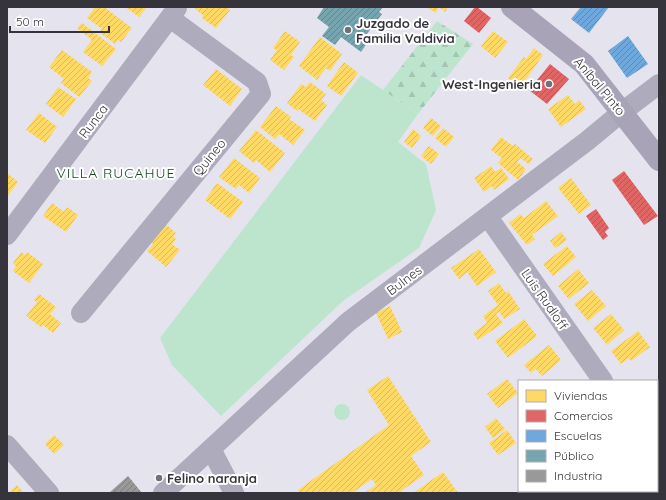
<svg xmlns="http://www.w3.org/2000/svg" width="666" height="500" viewBox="0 0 666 500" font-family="Quicksand,sans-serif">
<defs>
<pattern id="forest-firs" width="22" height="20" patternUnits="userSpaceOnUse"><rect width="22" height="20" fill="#bde5ce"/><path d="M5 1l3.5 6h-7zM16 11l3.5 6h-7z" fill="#a3c5b2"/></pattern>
<pattern id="homes-hatch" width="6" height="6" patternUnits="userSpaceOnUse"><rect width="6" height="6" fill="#ffd966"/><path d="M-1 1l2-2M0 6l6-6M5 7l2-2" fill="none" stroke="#dbbb59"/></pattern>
<pattern id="shops-hatch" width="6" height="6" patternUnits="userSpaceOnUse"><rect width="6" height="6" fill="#e06666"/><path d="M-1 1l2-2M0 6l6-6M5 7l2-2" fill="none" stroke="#b65555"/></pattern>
<pattern id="schools-hatch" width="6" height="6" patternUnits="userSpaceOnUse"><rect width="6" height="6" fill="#6fa8dc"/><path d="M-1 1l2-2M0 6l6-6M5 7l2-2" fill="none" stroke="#5c8ab4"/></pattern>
<pattern id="public-hatch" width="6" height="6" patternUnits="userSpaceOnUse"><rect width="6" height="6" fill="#76a5af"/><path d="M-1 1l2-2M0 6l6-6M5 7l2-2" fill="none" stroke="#628790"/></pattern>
<pattern id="industry-hatch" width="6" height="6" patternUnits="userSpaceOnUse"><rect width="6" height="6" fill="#999"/><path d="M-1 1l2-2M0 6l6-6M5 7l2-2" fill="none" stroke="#7e7e7e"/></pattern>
</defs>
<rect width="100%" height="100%" fill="#e4e3ee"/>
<!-- grass -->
<g fill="#bde5ce">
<polygon points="361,75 418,114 398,142 426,164 436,210 419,248 343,301 221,416 172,365 160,338"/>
<circle cx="342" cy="412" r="8"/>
</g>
<!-- forest -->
<polygon fill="url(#forest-firs)" points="437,21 473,44 418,114 383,90"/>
<!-- homes -->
<g fill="url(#homes-hatch)">
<polygon points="95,7 104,7 132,28 121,42 118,40 115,44 99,32 102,29 87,18"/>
<polygon points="125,7 147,7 139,17"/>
<polygon points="197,7 227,7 230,10 216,28 202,18 203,15 195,9"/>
<polygon points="427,7 448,7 445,12 439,7 436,13"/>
<polygon points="82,23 116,49 102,66 83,52 92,40 77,28"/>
<polygon points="285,31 300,42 291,55 294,57 284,70 270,60 277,50 273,48"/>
<polygon points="493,31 508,42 495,58 481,46"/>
<polygon points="320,37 342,54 330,71 326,68 317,80 299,66"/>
<polygon points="534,48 543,55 522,85 517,81 515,84 508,78 524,57 526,59"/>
<polygon points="62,50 92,72 88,78 92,81 79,97 61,83 64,79 49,67"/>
<polygon points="344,62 358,73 341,96 327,86"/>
<polygon points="216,69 242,89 230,106 203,85"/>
<polygon points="310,82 326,94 321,100 327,105 315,121 298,109 297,111 287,103 301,84 306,87"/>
<polygon points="58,87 76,99 63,117 46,104"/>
<polygon points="568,95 575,104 579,100 586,109 561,127 548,109"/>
<polygon points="276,106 291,117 289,119 305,130 293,145 279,134 275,139 260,127"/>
<polygon points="39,113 57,127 45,143 26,130"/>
<polygon points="431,118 441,126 433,136 423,128"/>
<polygon points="443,128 454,137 446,147 435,138"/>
<polygon points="413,129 421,136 412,148 404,142"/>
<polygon points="256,130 285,153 270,172 256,160 254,163 239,151"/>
<polygon points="501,137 513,146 515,144 533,159 529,164 520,158 517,162 526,169 518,180 498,163 502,158 491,150"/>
<polygon points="429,146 439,154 431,164 421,156"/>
<polygon points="234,158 260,178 249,193 239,185 236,189 219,177"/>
<polygon points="491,166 495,172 501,168 509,179 494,190 492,186 484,192 474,178"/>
<polygon points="7,173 18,182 7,197"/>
<polygon points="571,178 591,205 579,214 558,188"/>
<polygon points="217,183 243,202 230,219 205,200"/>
<polygon points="546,201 558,216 532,235 535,239 527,245 509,223 520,214 524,218"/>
<polygon points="52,203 64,212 67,207 78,215 66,232 43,216"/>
<polygon points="164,223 176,233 173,236 176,239 172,244 180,250 166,267 147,251 153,244 150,241"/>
<polygon points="561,232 567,240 555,248 550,241"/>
<polygon points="567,246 576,257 553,276 543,264"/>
<polygon points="479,249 496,272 477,286 467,272 459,279 451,268"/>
<polygon points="21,252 25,255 27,252 43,264 29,283 13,271 16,266 13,263"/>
<polygon points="578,269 589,283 569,299 558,286"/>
<polygon points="499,283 506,293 508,291 520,309 504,319 499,312 496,314 503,323 478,340 473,333 487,323 483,316 498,305 488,291"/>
<polygon points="592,290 606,306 588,321 574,304"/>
<polygon points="39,294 56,307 50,314 61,323 53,333 43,325 41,327 26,316 37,302 34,300"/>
<polygon points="390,306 402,332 388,339 376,313"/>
<polygon points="611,314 624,330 607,345 593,328"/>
<polygon points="524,319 537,336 508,358 495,341"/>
<polygon points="638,331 650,347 631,361 629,358 621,364 611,351"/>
<polygon points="549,345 561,360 542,376 536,369 531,373 524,365"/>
<polygon points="388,376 431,442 411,456 424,475 401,491 402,493 364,493 376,485 372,479 352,493 300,493 298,490 389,425 367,390"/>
<polygon points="507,379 518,393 498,408 487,394"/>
<polygon points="496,418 505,429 493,438 485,427"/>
<polygon points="507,430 516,443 498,455 489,443"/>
<polygon points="54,435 64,445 54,454 45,444"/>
<polygon points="443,472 458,493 413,493"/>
<polygon points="17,485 24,493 8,493"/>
<polygon points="546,491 573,491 574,493 547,493"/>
<polygon points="616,491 624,492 625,491 654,491 651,493 614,493"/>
</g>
<!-- shops -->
<g fill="url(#shops-hatch)">
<polygon points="475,7 477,7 491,18 479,33 464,21"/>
<polygon points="550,64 569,79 547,104 529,90"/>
<polygon points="624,171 658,216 644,225 612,180"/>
<polygon points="596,209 609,228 605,232 608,236 603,240 586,216"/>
</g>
<!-- schools -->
<g fill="url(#schools-hatch)">
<polygon points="581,7 609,7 589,33 571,19"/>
<polygon points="628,36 648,64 627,78 608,51"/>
</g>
<!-- public -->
<polygon fill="url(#public-hatch)" points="324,7 383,7 379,12 382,14 367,34 371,37 361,52 341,37 335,45 322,36 329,27 317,18"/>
<!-- industry -->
<polygon fill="url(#industry-hatch)" points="128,476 142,493 109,493"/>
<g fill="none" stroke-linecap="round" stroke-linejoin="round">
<!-- minor -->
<g stroke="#aeacbc" stroke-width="20">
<polyline points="488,217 603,381"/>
<polyline points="7,235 177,8"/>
<polyline points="81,313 261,94 257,82 170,18"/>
<polyline points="7,445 49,493"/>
<polyline points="211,449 234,493"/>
<polyline points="657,455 659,458"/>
<polyline points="163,493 348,322 587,141 622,112 659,84"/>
</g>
<!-- major -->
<polyline stroke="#a8a3b7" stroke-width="22" points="512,7 584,64 659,160"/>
</g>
<!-- markers -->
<g fill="#72717a" stroke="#fff" stroke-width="1.5">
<circle cx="348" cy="30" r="4"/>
<circle cx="549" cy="84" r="4"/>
<circle cx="159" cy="478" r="4"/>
</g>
<g text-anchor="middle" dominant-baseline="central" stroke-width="4" stroke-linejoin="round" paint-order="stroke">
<!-- poi labels -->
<g font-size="13" font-weight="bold" fill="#35343c" stroke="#fff" text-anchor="start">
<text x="356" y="23">Juzgado de<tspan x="356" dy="15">Familia Valdivia</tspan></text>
<text x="541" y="84" text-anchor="end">West-Ingenieria</text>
<text x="167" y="478">Felino naranja</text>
</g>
<!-- street labels -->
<g font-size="13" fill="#35343c" stroke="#fff">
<text transform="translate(600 86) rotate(50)">Aníbal Pinto</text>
<text transform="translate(93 121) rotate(-53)">Runca</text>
<text transform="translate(209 157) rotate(-51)">Quineo</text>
<text transform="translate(404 280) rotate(-37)">Bulnes</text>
<text transform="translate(545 299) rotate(55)">Luis Rudloff</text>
</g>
<!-- neighbourhood labels -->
<g font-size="14" letter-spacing="1" fill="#164c2c" stroke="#fff">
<text x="116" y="173">VILLA RUCAHUE</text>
</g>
</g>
<!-- border -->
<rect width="666" height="500" fill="none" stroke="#35343c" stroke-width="16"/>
<!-- legend -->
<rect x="518" y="380" width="140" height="112" fill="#ffffff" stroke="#aeaeb1"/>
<rect x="526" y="390" width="20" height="12" fill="#ffd966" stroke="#aeaeb1"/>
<text x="554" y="400" font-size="12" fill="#35343c">Viviendas</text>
<rect x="526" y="410" width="20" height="12" fill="#e06666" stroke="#aeaeb1"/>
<text x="554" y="420" font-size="12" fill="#35343c">Comercios</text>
<rect x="526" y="430" width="20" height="12" fill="#6fa8dc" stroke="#aeaeb1"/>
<text x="554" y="440" font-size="12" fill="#35343c">Escuelas</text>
<rect x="526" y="450" width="20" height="12" fill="#76a5af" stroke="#aeaeb1"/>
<text x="554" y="460" font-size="12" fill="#35343c">Público</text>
<rect x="526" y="470" width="20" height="12" fill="#999999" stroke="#aeaeb1"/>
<text x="554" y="480" font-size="12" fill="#35343c">Industria</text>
<!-- scale -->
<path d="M10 26v6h99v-6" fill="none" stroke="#35343c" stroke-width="2"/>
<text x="16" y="26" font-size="12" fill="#35343c" stroke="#ffffff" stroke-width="3" paint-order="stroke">50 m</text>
</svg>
